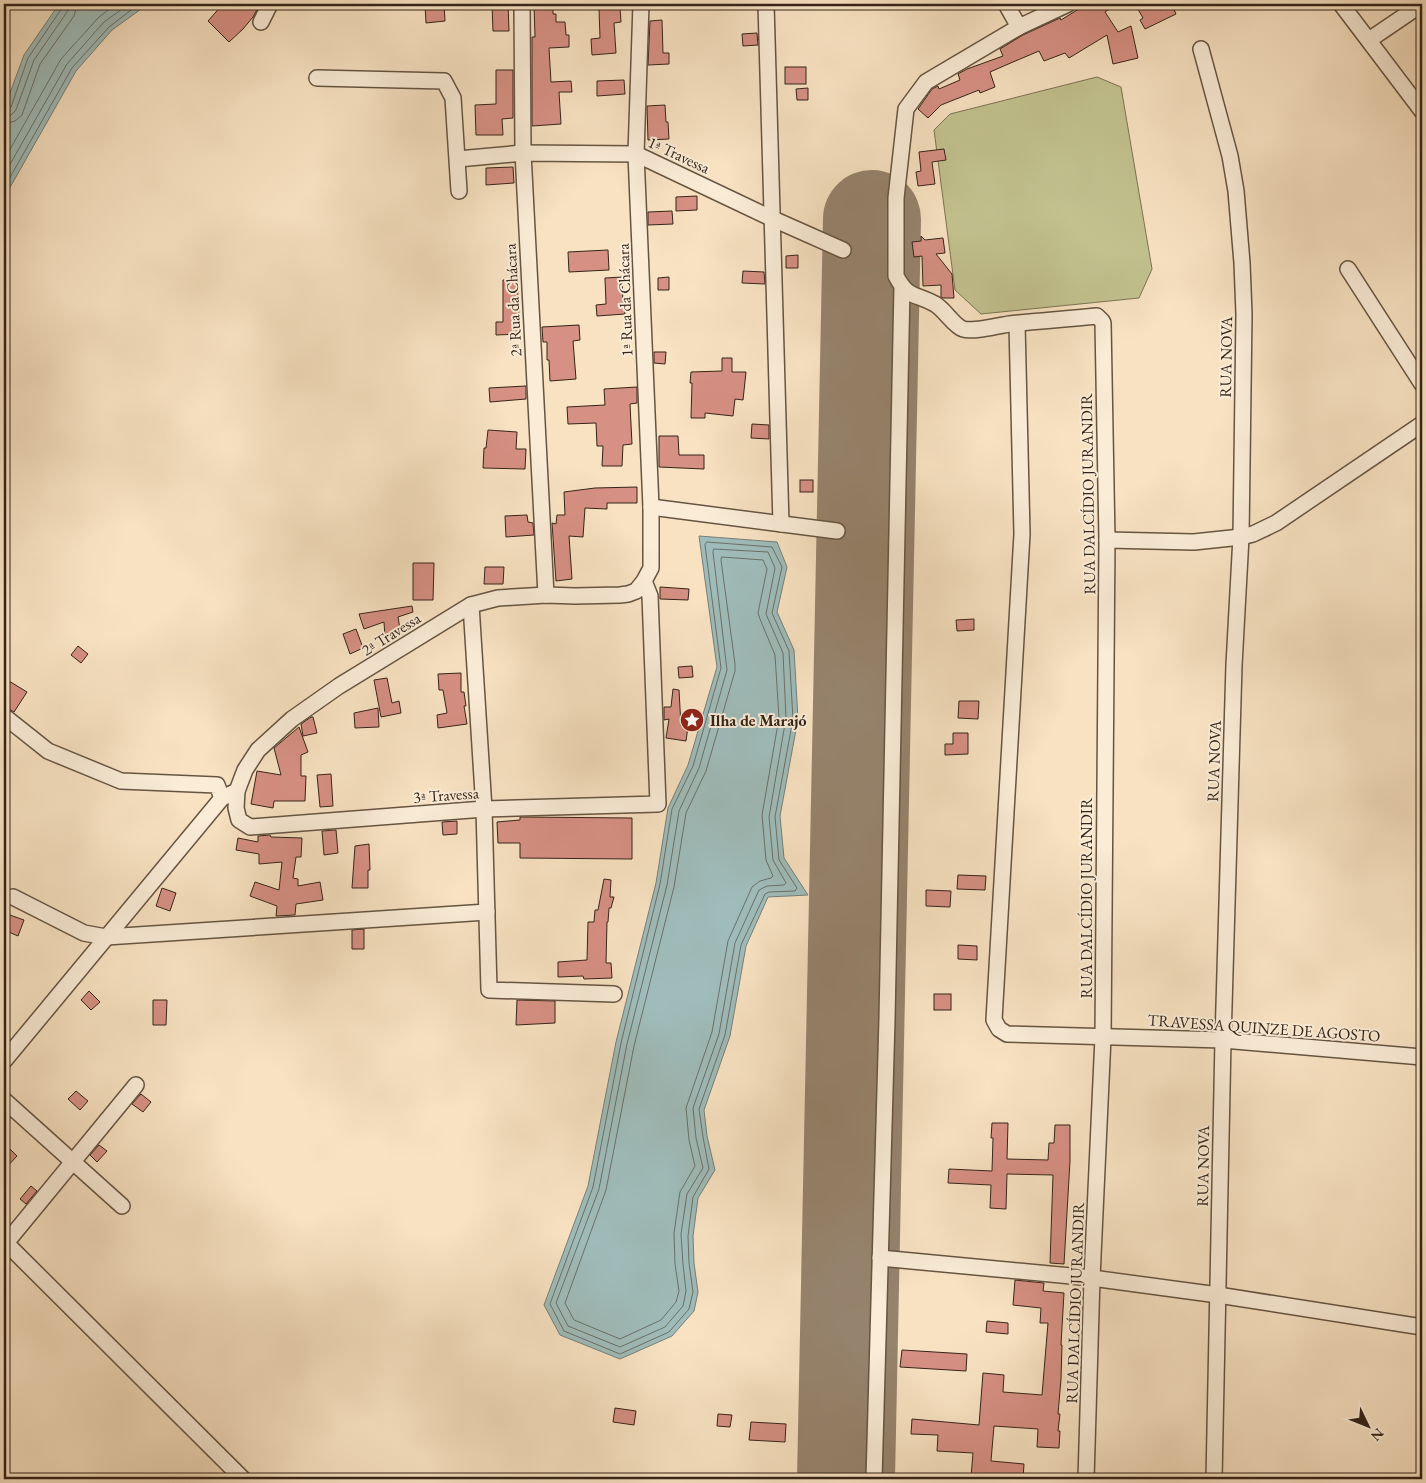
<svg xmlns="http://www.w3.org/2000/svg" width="1426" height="1483" viewBox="0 0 1426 1483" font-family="'EB Garamond',serif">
<rect width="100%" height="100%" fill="#f8e2c2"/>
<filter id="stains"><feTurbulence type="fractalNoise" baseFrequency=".004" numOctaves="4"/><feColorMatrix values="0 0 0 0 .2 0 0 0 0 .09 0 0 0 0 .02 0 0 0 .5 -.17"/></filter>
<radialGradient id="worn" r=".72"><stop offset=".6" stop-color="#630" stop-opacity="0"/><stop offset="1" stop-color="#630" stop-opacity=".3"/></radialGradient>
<!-- green -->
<polygon fill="#c2c28f" stroke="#7c7354" points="1097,77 1121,87 1152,269 1139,298 981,314 955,290 934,130 950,114"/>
<!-- water -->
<g fill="#9fbcba" stroke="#757f79">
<polygon points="59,4 148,4 112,30 76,71 4,198 4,109 24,55"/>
<polygon points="699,536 777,542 787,567 777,612 794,650 798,719 780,816 784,858 808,895 768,897 746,946 730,1036 704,1110 707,1136 715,1170 698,1198 693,1236 694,1263 698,1292 694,1311 672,1336 620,1359 560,1335 544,1305 588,1186 616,1042 656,883 668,808 688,765 717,667"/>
</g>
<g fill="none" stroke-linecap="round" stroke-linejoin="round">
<!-- shore -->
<g stroke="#6a7069" stroke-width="1">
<polyline points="4,110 7,109 11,107 28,58 62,8 63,4"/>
<polyline points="4,116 11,115 16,110 34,60 67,12 69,4"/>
<polyline points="4,124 15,121 22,115 40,64 74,16 77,4"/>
<polyline points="4,160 61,59 99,17 116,4"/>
<polyline points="4,175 67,64 104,22 129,4"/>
<polyline points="4,188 72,68 109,27 139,4"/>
<polygon points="707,542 772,547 782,567 772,613 789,651 793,719 775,817 779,860 797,888 795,891 769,892 765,894 741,945 725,1035 699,1109 703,1137 709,1169 693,1197 688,1236 689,1263 693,1292 689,1309 669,1332 620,1354 564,1331 550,1304 593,1187 621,1043 660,884 672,809 693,766 721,668 705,545"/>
<polygon points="714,549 768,552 775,568 766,614 783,653 786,718 769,817 773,860 786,883 784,885 767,886 759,890 735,943 719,1034 693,1108 696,1138 703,1168 687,1194 681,1234 683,1264 686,1291 683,1306 665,1327 620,1347 568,1326 556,1303 599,1189 627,1044 667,885 679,811 699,768 727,670 713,552"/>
<polygon points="722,557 763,560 767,569 758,613 760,619 775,655 779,718 762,815 766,860 773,876 771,878 760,881 752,887 728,941 712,1032 686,1108 689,1140 695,1166 680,1192 674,1233 675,1264 679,1291 676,1302 661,1320 620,1339 574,1320 565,1303 606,1190 634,1046 674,887 686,813 706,771 735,671 735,664 721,560"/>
</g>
<!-- runway -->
<polyline stroke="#96836d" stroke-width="98" points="846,1479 872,219"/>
</g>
<!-- building -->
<g fill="#d79084" stroke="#352418">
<polygon points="223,4 260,4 253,17 243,29 229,42 208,21"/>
<polygon points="425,4 444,4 445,21 426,23"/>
<polygon points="492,4 508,4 509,31 493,31"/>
<polygon points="534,4 553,4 553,14 556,14 556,22 565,22 566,35 569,35 569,47 549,48 551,82 571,81 572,92 559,92 561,124 532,126 532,37 535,37"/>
<polygon points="1087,4 1117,4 1105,12 1118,32 1131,26 1138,58 1113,64 1107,35 1069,58 1065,53 1044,61 1039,51 1006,65 990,72 995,87 980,93 979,90 941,105 928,118 918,109 932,89 938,86 939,89 960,80 958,74 967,69 1003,56 1000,49 1023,35 1060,18 1061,20"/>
<polygon points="1135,4 1157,4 1160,10 1172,5 1176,14 1145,29 1140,20 1143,18"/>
<polygon points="620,8 621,22 614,23 616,53 592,55 591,39 600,38 599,9"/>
<polygon points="662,20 663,53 669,53 669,64 648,65 650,21"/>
<polygon points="757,33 758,45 743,46 742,34"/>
<rect x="785" y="67" width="21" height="17"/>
<polygon points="496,70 513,70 513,118 502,119 503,135 476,135 475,105 496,104"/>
<polygon points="624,80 625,94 597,96 597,81"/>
<polygon points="808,88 808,100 797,100 796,89"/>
<polygon points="665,105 666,122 668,122 669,139 648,140 647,106"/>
<polygon points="944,149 946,160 932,162 935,184 918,186 916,172 921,171 919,152"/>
<polygon points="513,167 514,183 486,185 486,168"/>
<polygon points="697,196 697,210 676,211 676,197"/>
<polygon points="672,211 673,224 648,225 648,212"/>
<polygon points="921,236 925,240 943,238 945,253 936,254 952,274 954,298 943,298 941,297 941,285 923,286 922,256 914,257 912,242 921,241"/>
<polygon points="608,250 609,270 569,272 568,252"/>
<polygon points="798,255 798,268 786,268 786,256"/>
<polygon points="743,271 764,272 765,284 742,283"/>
<polygon points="622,277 623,303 624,303 625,314 597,316 596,305 606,304 605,278"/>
<polygon points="669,277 669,290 658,290 658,278"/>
<polygon points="517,279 520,334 496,335 496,322 503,322 503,280"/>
<polygon points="579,325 580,340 573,341 576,379 550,381 549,360 547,360 547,342 543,342 542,327"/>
<polygon points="654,352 666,352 665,364 654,363"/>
<polygon points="722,358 732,358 732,372 746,372 743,400 735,399 733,416 705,413 705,418 691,418 692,383 690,383 691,372 722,371"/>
<polygon points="526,386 526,399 490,402 489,388"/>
<polygon points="637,387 637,403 630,404 632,444 623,445 622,466 602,466 603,446 597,446 596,423 568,424 567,407 605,405 604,389"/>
<polygon points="752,424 769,425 769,439 751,438"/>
<polygon points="488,430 517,432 516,449 526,449 525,469 483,468 484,448 486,448"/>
<polygon points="659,436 678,436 679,455 704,455 704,469 659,467"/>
<rect x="800" y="480" width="13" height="12"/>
<polygon points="637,487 637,503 607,503 607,509 585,508 583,537 569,536 572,579 556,581 552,523 556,524 557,515 565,515 564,492 595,488"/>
<polygon points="527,515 528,522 533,523 534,535 506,537 505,516"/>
<polygon points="413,563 434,563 433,600 413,600"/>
<polygon points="485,567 504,567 503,584 484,584"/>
<polygon points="660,587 689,589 688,600 660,599"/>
<polygon points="412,606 413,612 398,617 401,635 385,637 384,622 364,629 359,614"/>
<polygon points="974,619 974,630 957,631 956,620"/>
<polygon points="356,629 363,648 350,654 343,634"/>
<polygon points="78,646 88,654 81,663 71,655"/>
<polygon points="692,666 693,677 679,678 678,667"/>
<polygon points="461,673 461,692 464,692 466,706 464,706 467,724 438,728 437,715 447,713 443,690 439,690 438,674"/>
<polygon points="4,678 27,692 14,712 4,706"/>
<polygon points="387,678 392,703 399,701 401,713 381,717 374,680"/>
<polygon points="673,689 679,690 681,726 688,727 686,741 666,738 669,719 664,720 664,707 671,707"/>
<polygon points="959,701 979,701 978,719 958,718"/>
<polygon points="378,708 379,727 355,728 354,713"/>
<polygon points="311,717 313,717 317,733 303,736 301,724"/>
<polygon points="299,727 308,752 301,755 301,776 306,776 305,801 274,801 273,808 251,804 257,771 281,775 274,748"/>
<polygon points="953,733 968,733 968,754 945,755 945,744 953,744"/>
<polygon points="331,774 333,806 320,807 317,775"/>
<polygon points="520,817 632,818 632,859 520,858 520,843 498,843 497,822 520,820"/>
<polygon points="457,821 457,834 443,835 442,822"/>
<polygon points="336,830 338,853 324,855 322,831"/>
<polygon points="270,835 271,837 302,838 301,857 296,857 293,878 298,879 298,886 320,882 323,900 296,904 295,915 276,916 277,906 250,896 255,882 279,890 282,862 259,864 259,854 236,850 238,838 258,842 258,836"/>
<polygon points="369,844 370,870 368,870 368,888 352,888 355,846"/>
<polygon points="958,875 986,876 985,890 957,889"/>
<polygon points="604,879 611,880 610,897 614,897 611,908 609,908 608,922 607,922 606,963 611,963 612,978 584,979 583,976 558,977 558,962 587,960 588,922 594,922 595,910 598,910"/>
<polygon points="162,888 176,893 170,911 156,906"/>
<polygon points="926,890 951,891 950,907 926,906"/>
<polygon points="4,913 24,920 18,936 4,930"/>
<polygon points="364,929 364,949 352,949 352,930"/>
<polygon points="958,945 977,946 977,960 958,959"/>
<polygon points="89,991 100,1002 91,1010 81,1000"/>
<rect x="934" y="994" width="17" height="16"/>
<polygon points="153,1000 167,1000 166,1025 153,1025"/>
<polygon points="517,1000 555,1001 555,1023 516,1025"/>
<polygon points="76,1091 88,1101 80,1110 68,1099"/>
<polygon points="141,1094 151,1102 143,1112 132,1104"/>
<polygon points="992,1123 1008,1123 1007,1159 1048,1160 1049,1143 1054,1143 1055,1125 1070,1125 1070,1161 1064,1264 1050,1263 1053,1175 1007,1174 1006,1209 990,1208 991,1185 948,1183 949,1169 992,1171 993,1138 991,1138"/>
<polygon points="4,1143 17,1156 4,1170"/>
<polygon points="99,1145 107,1151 97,1162 90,1155"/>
<polygon points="31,1186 37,1191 26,1204 20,1199"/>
<polygon points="1015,1280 1044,1283 1043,1291 1064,1293 1061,1345 1062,1345 1061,1379 1058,1414 1060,1414 1058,1431 1060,1431 1059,1448 1037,1447 1038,1429 994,1426 991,1461 1024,1464 1023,1479 971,1477 973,1453 937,1451 938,1435 911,1434 912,1419 979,1425 983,1373 1004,1375 1003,1392 1042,1395 1048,1323 1040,1323 1041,1308 1013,1305"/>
<polygon points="987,1321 1008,1323 1008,1334 986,1332"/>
<polygon points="902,1350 967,1354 966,1371 900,1367"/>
<polygon points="615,1408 636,1411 634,1425 613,1422"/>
<polygon points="718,1414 732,1415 730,1427 717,1426"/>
<polygon points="751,1422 786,1424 785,1442 749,1440"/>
</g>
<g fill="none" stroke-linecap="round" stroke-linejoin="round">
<!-- minor casing -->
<g stroke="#665442" stroke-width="18">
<g id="minor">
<polyline points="522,4 523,153 546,595"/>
<polyline points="641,4 636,154 651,507 651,568 644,581 636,591 628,594 620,595 575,596 546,595 498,598 471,605 339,686 292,719 258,750 245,770 237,791 236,808 239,820 250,827 484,809 658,804 650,596 644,581"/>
<polyline points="766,4 781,524"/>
<polyline points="1006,4 1019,27"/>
<path d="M 1068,4 L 1019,27 L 926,82 L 906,109 L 896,198 L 896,276 C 908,299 915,293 935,304 C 945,310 954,326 963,329 C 972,332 998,326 1009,324 C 1038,321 1068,319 1097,316 L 1102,321 L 1103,323 L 1107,540 L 1103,1037 L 1092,1278 L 1086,1479"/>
<polyline points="1341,4 1422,111"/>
<polyline points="261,22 270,4"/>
<polyline points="1369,40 1422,4"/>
<polyline points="1201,49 1230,156 1236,191 1242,263 1244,314 1241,537 1234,665 1223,1040 1214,1479"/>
<polyline points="317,78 444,81 453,98 459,191"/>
<polyline points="458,159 523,153 636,154 771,218 843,250"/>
<polyline points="1348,269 1422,384"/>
<polyline points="1017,324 1022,534 994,1020 999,1029 1007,1034 1223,1040 1422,1057"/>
<polyline points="651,507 837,531"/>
<polyline points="1107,540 1194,542 1241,537 1253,534 1276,523 1422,424"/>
<polyline points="471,605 484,809 489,990 614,994"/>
<polyline points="4,716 48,751 121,781 217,785 222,798"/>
<polyline points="13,897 84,933 106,937 487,912"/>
<polyline points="4,1061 222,798 237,791"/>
<polyline points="4,1100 122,1206"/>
<polyline points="4,1241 243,1479"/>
<polyline points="6,1243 136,1085"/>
<polyline points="880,1258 1092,1278 1218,1295 1422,1327"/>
<polyline points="874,1479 887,1019 902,287"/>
</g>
</g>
<!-- minor -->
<use href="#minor" stroke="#faecd7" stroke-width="15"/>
</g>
<!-- icons -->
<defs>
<g id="sight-disc" transform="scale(1.25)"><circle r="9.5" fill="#8f2418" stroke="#faecd7"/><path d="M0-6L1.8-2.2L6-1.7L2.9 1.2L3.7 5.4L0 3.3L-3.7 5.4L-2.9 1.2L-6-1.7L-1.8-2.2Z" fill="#fff"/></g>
</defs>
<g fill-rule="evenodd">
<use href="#sight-disc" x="692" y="720"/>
</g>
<g text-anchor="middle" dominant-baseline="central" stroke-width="4" stroke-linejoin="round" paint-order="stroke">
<!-- street labels -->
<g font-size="16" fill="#352418" stroke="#faecd7">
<text transform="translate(679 155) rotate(25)">1ª Travessa</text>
<text transform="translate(513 300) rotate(-93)">2ª Rua da Chácara</text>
<text transform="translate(625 300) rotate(-92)">1ª Rua da Chácara</text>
<text transform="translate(1226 357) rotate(-89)">RUA NOVA</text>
<text transform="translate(1088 494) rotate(-91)">RUA DALCÍDIO JURANDIR</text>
<text transform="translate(391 634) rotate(-32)">2ª Travessa</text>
<text transform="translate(1214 761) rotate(-88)">RUA NOVA</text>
<text transform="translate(446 795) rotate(-4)">3ª Travessa</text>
<text transform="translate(1086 898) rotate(-90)">RUA DALCÍDIO JURANDIR</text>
<text transform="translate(1264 1028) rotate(4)">TRAVESSA QUINZE DE AGOSTO</text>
<text transform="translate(1203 1166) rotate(-89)">RUA NOVA</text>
<text transform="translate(1075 1303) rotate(-88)">RUA DALCÍDIO JURANDIR</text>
</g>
<!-- poi labels -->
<g font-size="16" font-weight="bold" fill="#352418" stroke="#faecd7" text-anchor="start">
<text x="710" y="720">Ilha de Marajó</text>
</g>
</g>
<!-- margin -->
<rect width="1426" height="1483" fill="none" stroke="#f8e2c2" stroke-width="20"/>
<rect x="5" y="5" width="1416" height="1473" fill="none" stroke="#352418" stroke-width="2.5"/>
<rect x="10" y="10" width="1406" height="1463" fill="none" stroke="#352418"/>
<!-- north arrow -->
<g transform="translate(1368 1426) rotate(133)" stroke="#faecd7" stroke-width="4" paint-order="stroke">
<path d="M0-4L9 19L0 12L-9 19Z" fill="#352418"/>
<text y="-8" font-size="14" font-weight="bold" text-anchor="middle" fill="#352418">N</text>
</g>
<rect width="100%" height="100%" filter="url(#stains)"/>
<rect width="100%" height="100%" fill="url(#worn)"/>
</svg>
